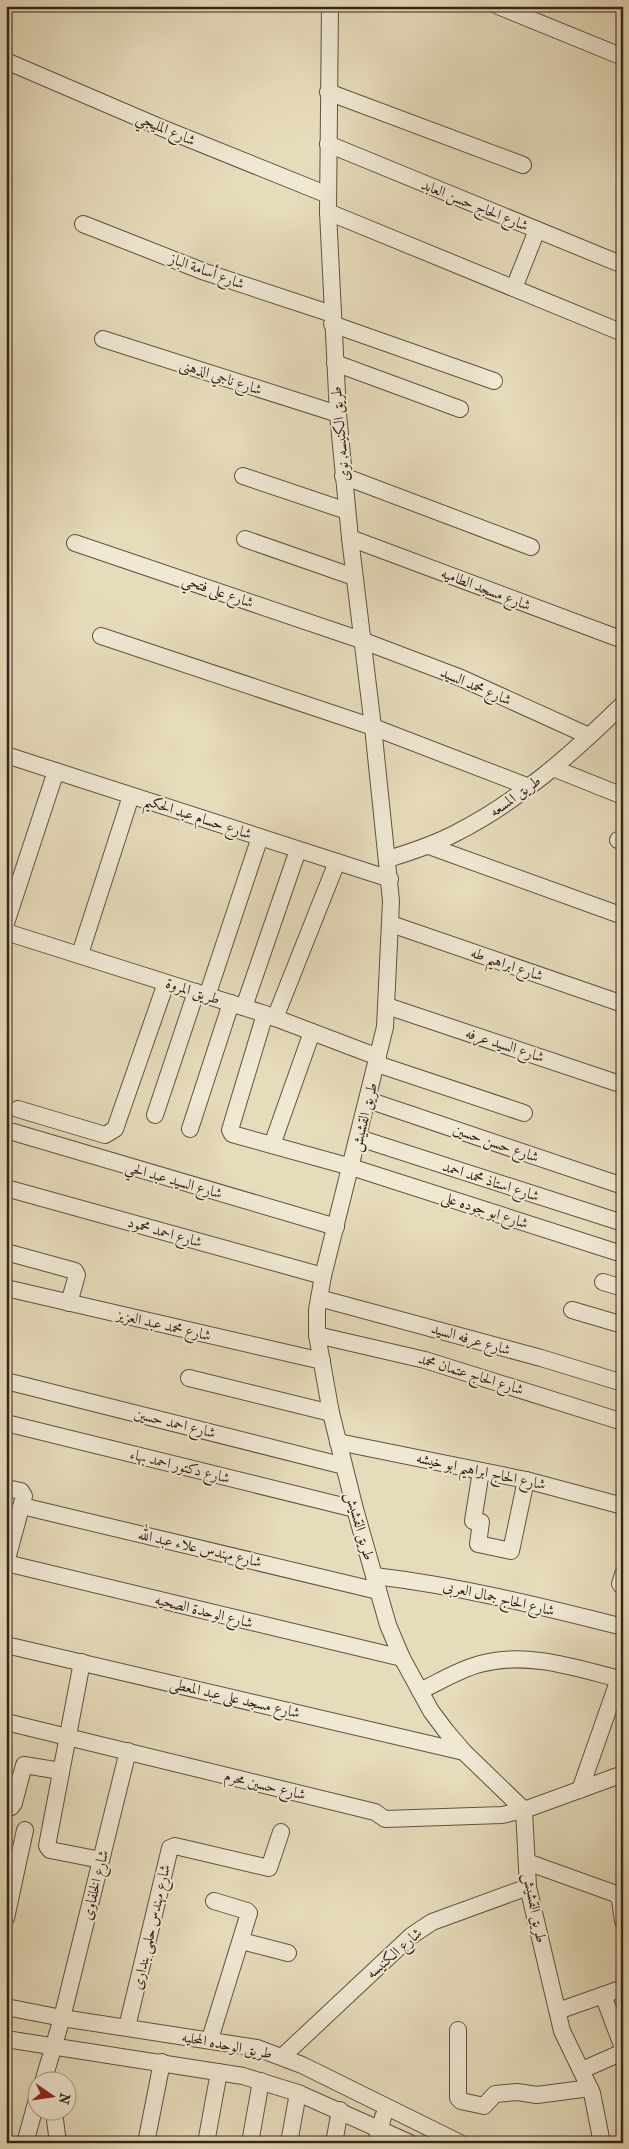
<svg xmlns="http://www.w3.org/2000/svg" width="629" height="2149" viewBox="0 0 629 2149" font-family="'IM FELL French Canon',Amiri,serif">
<rect width="100%" height="100%" fill="#e6dbbb"/>
<filter id="stains"><feTurbulence type="fractalNoise" baseFrequency=".004" numOctaves="4"/><feColorMatrix values="0 0 0 0 .2 0 0 0 0 .09 0 0 0 0 .02 0 0 0 .5 -.17"/></filter>
<radialGradient id="worn" r=".72"><stop offset=".6" stop-color="#630" stop-opacity="0"/><stop offset="1" stop-color="#630" stop-opacity=".3"/></radialGradient>
<g fill="none" stroke-linecap="round" stroke-linejoin="round">
<!-- street casing -->
<g stroke="#605241" stroke-width="18">
<g id="street">
<polyline points="330,6 328,212 338,414 350,538 373,727 391,901 385,1027 323,1276 317,1310 317,1335 331,1413 355,1509 388,1625 402,1658 431,1711 446,1731 464,1752 524,1810 528,1887 562,2031 592,2093 602,2143"/>
<polyline points="498,6 623,57"/>
<polyline points="6,61 162,128 328,195"/>
<polyline points="328,92 523,165"/>
<polyline points="328,144 623,265"/>
<polyline points="328,212 623,333"/>
<polyline points="83,224 205,272 332,314"/>
<polyline points="514,288 537,230"/>
<polyline points="332,324 494,381"/>
<polyline points="103,339 338,414"/>
<polyline points="335,363 460,409"/>
<polyline points="243,476 347,511"/>
<polyline points="343,476 531,547"/>
<polyline points="350,538 623,640"/>
<polyline points="245,539 354,577"/>
<polyline points="75,543 361,640 461,678 589,736"/>
<polyline points="101,636 373,727 529,787"/>
<polyline points="6,755 390,879"/>
<polyline points="553,768 623,796"/>
<polyline points="618,840 623,841"/>
<polyline points="429,846 623,916"/>
<path d="M 388,859 C 411,852 435,844 456,833 C 519,801 573,753 623,704"/>
<polyline points="6,923 56,771"/>
<polyline points="391,924 623,1004"/>
<polyline points="6,932 265,1014 378,1057"/>
<polyline points="80,954 131,796"/>
<polyline points="207,996 260,837"/>
<polyline points="387,1006 623,1085"/>
<polyline points="244,1007 298,850"/>
<polyline points="265,1014 230,1130 232,1134 351,1167 619,1253"/>
<polyline points="275,1018 337,862"/>
<polyline points="377,1064 524,1113"/>
<polyline points="368,1100 623,1186"/>
<polyline points="18,1109 105,1135 115,1129 166,983"/>
<polyline points="155,1115 196,992"/>
<polyline points="190,1129 231,1003"/>
<polyline points="13,1132 336,1227"/>
<polyline points="359,1138 623,1223"/>
<polyline points="272,1145 312,1032"/>
<polyline points="6,1188 323,1276"/>
<polyline points="6,1252 75,1271 77,1275 69,1303"/>
<polyline points="603,1282 623,1288"/>
<polyline points="6,1288 322,1361"/>
<polyline points="319,1298 541,1358 623,1383"/>
<polyline points="572,1310 623,1325"/>
<polyline points="317,1335 425,1360 623,1422"/>
<polyline points="189,1378 331,1413"/>
<polyline points="6,1381 344,1466"/>
<polyline points="6,1423 355,1509"/>
<polyline points="338,1442 526,1480 623,1506"/>
<polyline points="481,1471 473,1521 481,1522 478,1544 511,1551 526,1480"/>
<polyline points="6,1488 21,1491 24,1496 6,1563"/>
<polyline points="22,1506 378,1591"/>
<polyline points="6,1563 402,1658"/>
<polyline points="623,1574 620,1584 623,1587"/>
<path d="M 375,1576 C 459,1586 540,1606 623,1627"/>
<polyline points="6,1645 464,1752"/>
<polyline points="82,1662 47,1846 50,1850 101,1860"/>
<path d="M 420,1691 C 439,1682 460,1669 480,1664 C 528,1651 576,1668 623,1680"/>
<polyline points="6,1722 375,1812 385,1819 502,1815 524,1810 623,1774"/>
<polyline points="580,1790 619,1679"/>
<polyline points="6,1806 11,1807 14,1803 24,1765 61,1771"/>
<polyline points="527,1862 616,1894 620,1900 623,1921"/>
<polyline points="6,1918 25,1830"/>
<polyline points="241,1941 288,1953"/>
<polyline points="603,1995 623,2048"/>
<polyline points="6,2007 62,2018 257,2048 302,2065 460,2143"/>
<polyline points="558,2011 623,1988"/>
<polyline points="127,2027 170,1848 175,1846 269,1868 281,1832"/>
<polyline points="458,2030 458,2098 461,2101 484,2106 495,2094 517,2092 537,2095 590,2088"/>
<polyline points="6,2039 243,2076 298,2093 410,2143"/>
<polyline points="210,2039 249,1913 247,1911 214,1901"/>
<polyline points="283,2056 411,1936 432,1922 528,1887"/>
<polyline points="582,2070 623,2052"/>
<polyline points="43,2082 62,2018 128,1751"/>
<polyline points="54,2112 58,2143"/>
<polyline points="25,2143 38,2096"/>
<polyline points="146,2143 162,2062"/>
<polyline points="206,2143 219,2072"/>
<polyline points="250,2143 261,2081"/>
<polyline points="289,2143 298,2093"/>
<polyline points="334,2143 340,2110"/>
<polyline points="376,2143 383,2117"/>
</g>
</g>
<!-- street -->
<use href="#street" stroke="#efe8d3" stroke-width="16"/>
</g>
<g text-anchor="middle" dominant-baseline="central" stroke-width="4" stroke-linejoin="round" paint-order="stroke">
<!-- street labels -->
<g font-size="15" fill="#342518" stroke="#efe8d3">
<text transform="translate(166 129) rotate(23)">شارع المليجي</text>
<text transform="translate(475 205) rotate(22)">شارع الحاج حسن العابد</text>
<text transform="translate(207 271) rotate(20)">شارع أسامة الباز</text>
<text transform="translate(221 377) rotate(18)">شارع ناجي الذهنى</text>
<text transform="translate(340 434) rotate(-95)">طريق الكنيسه, نوى</text>
<text transform="translate(486 589) rotate(21)">شارع مسجد الطاميه</text>
<text transform="translate(218 591) rotate(19)">شارع على فتحي</text>
<text transform="translate(476 686) rotate(23)">شارع محمد السيد</text>
<text transform="translate(515 796) rotate(-36)">طريق المسعه</text>
<text transform="translate(198 817) rotate(18)">شارع حسام عبد الحكيم</text>
<text transform="translate(507 964) rotate(19)">شارع ابراهيم طه</text>
<text transform="translate(193 991) rotate(18)">طريق المروة</text>
<text transform="translate(505 1045) rotate(18)">شارع السيد عرفه</text>
<text transform="translate(364 1117) rotate(-76)">طريق القشيش</text>
<text transform="translate(496 1143) rotate(19)">شارع حسن حسين</text>
<text transform="translate(174 1180) rotate(16)">شارع السيد عبد الحي</text>
<text transform="translate(491 1181) rotate(18)">شارع استاذ محمد احمد</text>
<text transform="translate(485 1210) rotate(18)">شارع ابو جوده على</text>
<text transform="translate(165 1232) rotate(16)">شارع احمد محمود</text>
<text transform="translate(164 1325) rotate(13)">شارع محمد عبد العزيز</text>
<text transform="translate(471 1339) rotate(16)">شارع عرفه السيد</text>
<text transform="translate(471 1374) rotate(17)">شارع الحاج عتمان محمد</text>
<text transform="translate(175 1423) rotate(14)">شارع احمد حسين</text>
<text transform="translate(180 1466) rotate(14)">شارع دكتور احمد بهاء</text>
<text transform="translate(481 1471) rotate(12)">شارع الحاج ابراهيم ابو خيشه</text>
<text transform="translate(360 1526) rotate(74)">طريق القشيش</text>
<text transform="translate(200 1548) rotate(13)">شارع مهندس علاء عبد الله</text>
<text transform="translate(499 1598) rotate(13)">شارع الحاج جمال العربى</text>
<text transform="translate(204 1611) rotate(14)">شارع الوحدة الصحيه</text>
<text transform="translate(235 1698) rotate(13)">شارع مسجد على عبد المعطى</text>
<text transform="translate(265 1785) rotate(14)">شارع حسين محرم</text>
<text transform="translate(95 1885) rotate(-76)">شارع الخلفاوى</text>
<text transform="translate(535 1908) rotate(79)">طريق القشيش</text>
<text transform="translate(151 1927) rotate(-77)">شارع مهندس حلمى بندارى</text>
<text transform="translate(394 1953) rotate(-41)">شارع الكنيسه</text>
<text transform="translate(227 2045) rotate(11)">طريق الوحده المحليه</text>
</g>
</g>
<!-- margin -->
<rect width="629" height="2149" fill="none" stroke="#e6dbbb" stroke-width="25"/>
<rect x="8" y="8" width="614" height="2134" fill="none" stroke="#342518" stroke-width="2.5"/>
<rect x="12" y="12" width="604" height="2124" fill="none" stroke="#342518"/>
<!-- north arrow -->
<g transform="translate(52 2096) rotate(103)"><circle r="24" fill="#efe8d3" stroke="#a49a88"/>
<path d="M0-4L9 19L0 12L-9 19Z" fill="#8f2418"/>
<text y="-8" font-size="14" font-weight="bold" text-anchor="middle" fill="#342518">N</text>
</g>
<rect width="100%" height="100%" filter="url(#stains)"/>
<rect width="100%" height="100%" fill="url(#worn)"/>
</svg>
